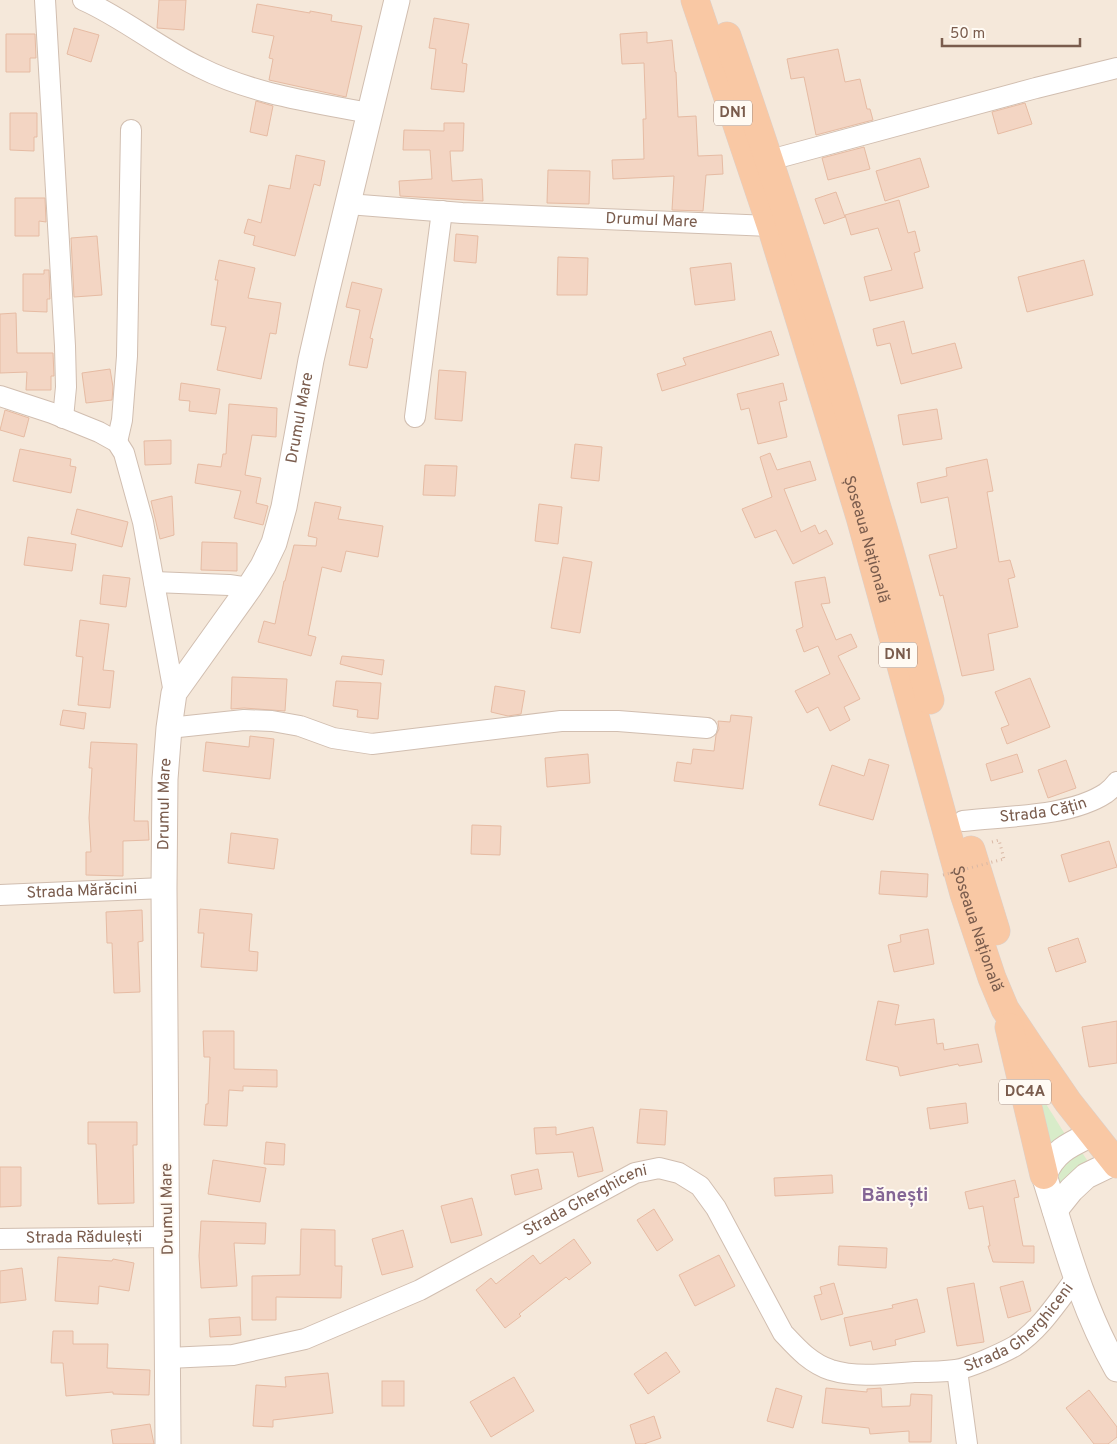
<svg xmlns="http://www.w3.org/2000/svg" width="1117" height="1444" viewBox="0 0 1117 1444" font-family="Overpass,sans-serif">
<rect width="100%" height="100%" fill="#fdf6ec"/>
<!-- residential -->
<rect fill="#f5e8da" x="0" y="0" width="1117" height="1444"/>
<!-- green -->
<g fill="#d8ecc9">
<polygon points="1040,1104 1046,1104 1068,1139 1047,1153"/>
<path d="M 1076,1153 L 1083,1154 L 1087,1160 L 1084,1168 L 1058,1188 C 1052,1170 1063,1164 1076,1153 Z"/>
</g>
<!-- building -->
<g fill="#f3d5c3" stroke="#e6bba3">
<polygon points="159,0 186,0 184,30 157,28"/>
<polygon points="257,4 310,13 310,11 332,15 331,21 362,26 346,97 269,80 273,59 269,58 274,36 252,32"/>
<polygon points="434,18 469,24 462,63 467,64 464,92 431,89 436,49 429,48"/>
<polygon points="74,28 99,35 91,62 67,54"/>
<polygon points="647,32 647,43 672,40 675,72 676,72 678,117 696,116 698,156 722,155 723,174 706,175 703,211 672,210 674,176 613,179 612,160 644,159 643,119 646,119 644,63 622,64 620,34"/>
<polygon points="6,34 35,34 36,58 30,58 30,72 6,72"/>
<polygon points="838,49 845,82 860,79 867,109 870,109 873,120 816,135 804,77 791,79 787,59"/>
<polygon points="256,101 273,106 267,136 250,132"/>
<polygon points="1025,103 1032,124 998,134 992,112"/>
<polygon points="10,113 37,113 37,137 34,137 34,151 10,150"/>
<polygon points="444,123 464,123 463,151 450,151 452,181 482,179 483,201 400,196 399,181 432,179 430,150 403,150 404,130 444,131"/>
<polygon points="864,147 870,169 828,180 822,158"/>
<polygon points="296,155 325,161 320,186 314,184 295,256 253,245 255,236 244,233 248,219 261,223 269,185 290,189"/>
<polygon points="920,158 929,187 885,201 876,171"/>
<polygon points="548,170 590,171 589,204 547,203"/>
<polygon points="836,192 845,217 824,224 815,199"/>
<polygon points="15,198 45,198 46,222 39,221 39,236 15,236"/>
<polygon points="899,200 908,233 915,231 920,251 914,253 923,288 870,301 864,277 892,270 878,228 851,235 845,215"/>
<polygon points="456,234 478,236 476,263 454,261"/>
<polygon points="97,236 102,295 74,297 71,238"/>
<polygon points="558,257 588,258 587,295 557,295"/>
<polygon points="219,260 255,268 248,298 281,303 276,334 270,333 261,379 217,370 226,327 211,325 218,280 215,280"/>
<polygon points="1084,260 1093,295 1027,312 1018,277"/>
<polygon points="731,263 735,300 695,305 690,268"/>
<polygon points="44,270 49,270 50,299 47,299 47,312 23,311 23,274 44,274"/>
<polygon points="352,282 382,289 370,338 373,339 367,368 349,365 360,310 346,307"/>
<polygon points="16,313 17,353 53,353 54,376 51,376 51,390 26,390 27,372 0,373 0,314"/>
<polygon points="904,321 912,354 955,343 962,368 901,384 890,343 877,346 873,329"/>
<polygon points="771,331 779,355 662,391 657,374 686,365 683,358"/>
<polygon points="110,369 113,387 112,400 86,403 82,373"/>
<polygon points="439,370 466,372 462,421 435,419"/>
<polygon points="181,383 220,389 216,414 189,411 190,401 179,400"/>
<polygon points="783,383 787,400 779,402 787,437 758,444 749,408 741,410 737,394"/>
<polygon points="229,404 277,408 276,437 252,435 245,475 261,478 256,503 268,506 263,525 234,518 241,491 195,483 198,464 221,467 223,454 226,454"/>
<polygon points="937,409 942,439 903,445 898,415"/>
<polygon points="5,410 29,418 24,437 0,430"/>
<polygon points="171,440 171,464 145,465 144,441"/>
<polygon points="575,444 602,447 599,481 571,478"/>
<polygon points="20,449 71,459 70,466 76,467 71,493 13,481"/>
<polygon points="770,453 777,470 810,461 816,480 784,489 801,532 815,525 819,534 826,530 833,544 793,564 776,530 755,538 742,509 772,497 760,457"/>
<polygon points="987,459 993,491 987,492 999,562 1010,560 1015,577 1008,579 1018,627 988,634 994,670 962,676 943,595 940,596 929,555 957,548 948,497 921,503 917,483 947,476 946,468"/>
<polygon points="425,465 457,466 455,496 423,495"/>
<polygon points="172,496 174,535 160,539 151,501"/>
<polygon points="315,502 341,507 338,519 383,526 378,557 346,551 341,572 322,567 308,635 316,637 311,656 258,642 264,621 275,624 284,581 285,581 294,545 316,546 317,538 308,536"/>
<polygon points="539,504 562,507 558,544 535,541"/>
<polygon points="77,509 128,522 122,547 71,534"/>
<polygon points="28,537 76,544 72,571 24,565"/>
<polygon points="202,542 237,543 237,571 201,570"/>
<polygon points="563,557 592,562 580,633 551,628"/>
<polygon points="103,575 130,578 126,607 100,604"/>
<polygon points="825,577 830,603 821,604 836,640 851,634 857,647 838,656 860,699 844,707 850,720 830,731 818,707 807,713 795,691 830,674 818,646 804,652 796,630 803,627 795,582"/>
<polygon points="80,620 109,624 103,670 114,671 110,708 78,705 83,657 76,656"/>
<polygon points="342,656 384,660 382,675 340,664"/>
<polygon points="232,677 287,679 285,711 244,708 231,709"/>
<polygon points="1030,678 1050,727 1007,744 1001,728 1009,725 995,692"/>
<polygon points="336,681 381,683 378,719 357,717 358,710 333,706"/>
<polygon points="495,686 525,691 521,714 508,716 491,712"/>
<polygon points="63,710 86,713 84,729 60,725"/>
<polygon points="731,715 752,717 743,789 674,781 677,762 691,764 693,749 714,751 716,735 719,729 718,721 730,722"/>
<polygon points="250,736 274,739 270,779 203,771 206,742 249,747"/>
<polygon points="91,742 137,744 134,821 148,821 149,840 123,841 123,876 86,875 86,852 91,852 89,818 92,768 89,768"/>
<polygon points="588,754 590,783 547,787 545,758"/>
<polygon points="1017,754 1023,772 991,781 986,764"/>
<polygon points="869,759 889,765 873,820 819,805 832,765 864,776"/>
<polygon points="1066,760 1076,788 1048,798 1038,770"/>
<polygon points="472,825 501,826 500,855 471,854"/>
<polygon points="231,833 278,839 274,869 228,863"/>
<polygon points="1109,841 1117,867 1069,882 1061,855"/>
<polygon points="881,871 928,874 927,897 879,894"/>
<polygon points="200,909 252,914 249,951 258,952 257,971 201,967 204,933 198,933"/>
<polygon points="142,910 143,941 138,942 140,992 114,993 112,943 107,943 106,912"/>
<polygon points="928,929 934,964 894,972 888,945 901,942 900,935"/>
<polygon points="1078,938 1086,962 1056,972 1048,948"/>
<polygon points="878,1001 899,1005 895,1025 934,1019 937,1044 943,1043 944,1050 978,1044 982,1062 959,1066 958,1064 900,1076 898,1067 866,1060"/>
<polygon points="1117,1021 1117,1063 1089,1067 1082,1027"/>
<polygon points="203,1031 234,1031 234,1069 277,1070 277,1087 243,1086 243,1091 229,1090 227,1126 204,1125 206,1104 208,1104 210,1057 204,1057"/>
<polygon points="966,1103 968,1123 930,1129 927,1108"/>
<polygon points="640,1109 667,1111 665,1145 637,1143"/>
<polygon points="88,1122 137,1122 137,1145 133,1145 134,1203 98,1204 96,1144 88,1144"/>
<polygon points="556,1127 556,1135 593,1127 603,1171 578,1177 573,1152 536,1154 534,1128"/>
<polygon points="266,1142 285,1144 284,1165 264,1164"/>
<polygon points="213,1160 266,1168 260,1202 208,1194"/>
<polygon points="0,1167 21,1167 21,1206 0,1207"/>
<polygon points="538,1169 542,1189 515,1195 511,1175"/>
<polygon points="832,1175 833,1193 775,1196 774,1178"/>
<polygon points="1015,1180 1019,1197 1014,1198 1023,1246 1034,1246 1034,1263 993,1262 988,1246 990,1246 983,1206 969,1209 965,1192"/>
<polygon points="472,1198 482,1235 451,1243 441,1206"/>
<polygon points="654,1209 673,1240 657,1251 637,1220"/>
<polygon points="201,1221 266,1223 265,1244 234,1243 237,1286 201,1288 199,1256"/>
<polygon points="301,1229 335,1230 335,1266 342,1266 341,1298 276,1297 276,1320 252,1320 252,1276 300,1275"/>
<polygon points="403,1230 413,1267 382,1275 372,1239"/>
<polygon points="574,1239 591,1263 569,1280 566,1277 519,1314 521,1316 505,1328 476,1290 491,1278 496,1284 533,1255 540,1264"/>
<polygon points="839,1246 887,1248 886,1268 838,1265"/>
<polygon points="719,1255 735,1286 695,1306 679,1275"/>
<polygon points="58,1257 112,1261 113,1259 134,1263 129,1291 99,1286 98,1304 55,1301"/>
<polygon points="22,1268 26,1300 0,1303 0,1271"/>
<polygon points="1023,1281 1031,1311 1008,1318 1000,1287"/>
<polygon points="834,1283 843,1314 821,1320 814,1296 822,1294 820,1287"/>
<polygon points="974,1283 984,1342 957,1346 947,1288"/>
<polygon points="917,1299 925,1332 895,1340 896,1345 873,1350 871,1341 850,1346 844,1318 893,1308 892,1305"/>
<polygon points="240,1317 241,1335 210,1337 209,1319"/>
<polygon points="53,1331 73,1331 73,1344 108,1344 107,1368 150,1370 149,1395 113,1394 113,1392 66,1396 63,1363 51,1363"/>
<polygon points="666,1352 680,1372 648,1394 634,1374"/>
<polygon points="328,1373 333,1413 273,1420 273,1427 253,1426 256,1385 286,1387 285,1377"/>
<polygon points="514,1377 534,1411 491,1437 470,1402"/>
<rect x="382" y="1381" width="22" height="25"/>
<polygon points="776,1388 802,1396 793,1428 767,1421"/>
<polygon points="826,1388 867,1392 867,1389 881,1388 882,1407 910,1406 911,1394 932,1395 931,1442 909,1442 909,1431 870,1434 869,1428 822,1423"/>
<polygon points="1089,1390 1117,1427 1117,1437 1108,1444 1094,1444 1066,1408"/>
<polygon points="654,1416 661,1438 644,1444 636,1444 630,1425"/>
<polygon points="150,1424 154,1444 113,1444 111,1430"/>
</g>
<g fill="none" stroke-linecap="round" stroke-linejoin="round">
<!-- minor casing -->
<g stroke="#d1beb0" stroke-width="22">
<g id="minor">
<polyline points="45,0 65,346 66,387 63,418"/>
<path d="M 83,0 C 124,18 159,48 199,67 C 252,94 312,102 369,113"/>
<polyline points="770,160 1036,88 1117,68"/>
<path id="s1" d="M 348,204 L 462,213 L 771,226"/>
<polyline points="0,396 52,413 99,432 117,442 124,453 143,522 174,693"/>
<polyline points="415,417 442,211"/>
<polyline points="117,442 122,420 127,356 131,130"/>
<polyline points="154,582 229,585 249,588"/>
<polyline points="169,728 244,720 272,721 300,726 333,738 372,744 561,721 618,721 707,728"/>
<path id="s2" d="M 963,821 C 1005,816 1070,817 1106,793 C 1110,790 1114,786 1117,782"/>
<path id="s3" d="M 0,895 L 164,888"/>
<path id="s4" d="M 0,1239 L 168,1237"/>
<path id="s5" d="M 168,1358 L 233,1355 L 305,1339 L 420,1290 L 635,1173 L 659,1168 L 679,1173 L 700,1186 L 716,1208 L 783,1333 C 797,1348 810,1363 831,1370 C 857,1378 886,1374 914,1372 C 928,1372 942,1372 956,1370 C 969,1368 1003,1353 1015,1346 C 1041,1329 1058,1301 1076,1278"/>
<polyline points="957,1370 967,1444"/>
</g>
</g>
<!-- tertiary casing -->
<g stroke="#d1beb0" stroke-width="27">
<g id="tertiary">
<path d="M 1092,1134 C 1069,1145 1054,1151 1044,1175 C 1065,1242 1082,1308 1117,1369"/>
<polyline points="1055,1210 1071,1190 1086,1176 1115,1162"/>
<path id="s6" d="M 168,1444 L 164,888 L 165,779 L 169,728 L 174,693 L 249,588 L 263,566 L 274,543 L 284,507 L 311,360 L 327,290 L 397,0"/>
</g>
</g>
<!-- trunk casing -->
<g stroke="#dad1cd" stroke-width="29">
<g id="trunk">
<path id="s7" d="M 695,0 L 771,226 L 818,379 L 860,517 L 964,894 L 992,978 L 1005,1009 L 1029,1045 L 1068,1102 L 1117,1164"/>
<path d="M 727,36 C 781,193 832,351 878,511 C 897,573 913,637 930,700"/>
<polyline points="971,850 996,931"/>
<polyline points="1009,1027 1044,1175"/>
</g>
</g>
<!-- path -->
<polyline stroke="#d9b8a5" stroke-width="3" stroke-dasharray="1 4" stroke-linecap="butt" points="992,842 999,840 1004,859"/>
<!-- minor -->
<use href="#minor" stroke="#fff" stroke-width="20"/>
<!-- tertiary -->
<use href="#tertiary" stroke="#fff" stroke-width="25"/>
<!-- trunk -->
<use href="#trunk" stroke="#f9c8a4" stroke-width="28"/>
<!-- path-bridge -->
<polyline stroke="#d9b8a5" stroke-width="3" stroke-dasharray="1 4" stroke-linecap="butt" points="943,875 1004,859"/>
</g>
<g text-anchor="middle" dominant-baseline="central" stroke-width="4" stroke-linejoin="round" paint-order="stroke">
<!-- shield labels -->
<g fill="#fffaf3" stroke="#a28b7f" stroke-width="1">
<rect x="714" y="100.5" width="38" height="25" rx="4"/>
<rect x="879" y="642.5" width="38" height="25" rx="4"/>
<rect x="999" y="1079.5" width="52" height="25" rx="4"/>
</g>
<g font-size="15" font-weight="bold" fill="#7a5c4d">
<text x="733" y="113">DN1</text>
<text x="898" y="655">DN1</text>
<text x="1025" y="1092">DC4A</text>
</g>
<!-- street labels -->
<g font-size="16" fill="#7a5c4d" stroke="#fffaf3">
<text stroke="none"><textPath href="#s1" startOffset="304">Drumul Mare</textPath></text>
<text stroke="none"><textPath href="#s6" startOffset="1060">Drumul Mare</textPath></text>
<text stroke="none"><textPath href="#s7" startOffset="566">Șoseaua Națională</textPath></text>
<text stroke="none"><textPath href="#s6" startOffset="640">Drumul Mare</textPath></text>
<text stroke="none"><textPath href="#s2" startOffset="81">Strada Cățin</textPath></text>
<text stroke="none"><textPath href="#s3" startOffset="82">Strada Mărăcini</textPath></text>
<text stroke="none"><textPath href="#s7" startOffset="971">Șoseaua Națională</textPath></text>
<text stroke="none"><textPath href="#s5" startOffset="452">Strada Gherghiceni</textPath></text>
<text transform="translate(168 1209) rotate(-91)">Drumul Mare</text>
<text stroke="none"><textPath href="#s4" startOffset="84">Strada Rădulești</textPath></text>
<text stroke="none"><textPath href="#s5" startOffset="1012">Strada Gherghiceni</textPath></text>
</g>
<!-- quarter labels -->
<g font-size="19" font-weight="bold" fill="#846695" stroke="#fffaf3">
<text x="895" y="1196">Bănești</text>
</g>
</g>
<!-- scale -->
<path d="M942 38v8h138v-8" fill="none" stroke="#7a5c4d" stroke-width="2.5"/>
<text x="950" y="38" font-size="15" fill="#7a5c4d" stroke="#fffaf3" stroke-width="4" paint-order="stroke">50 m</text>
</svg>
